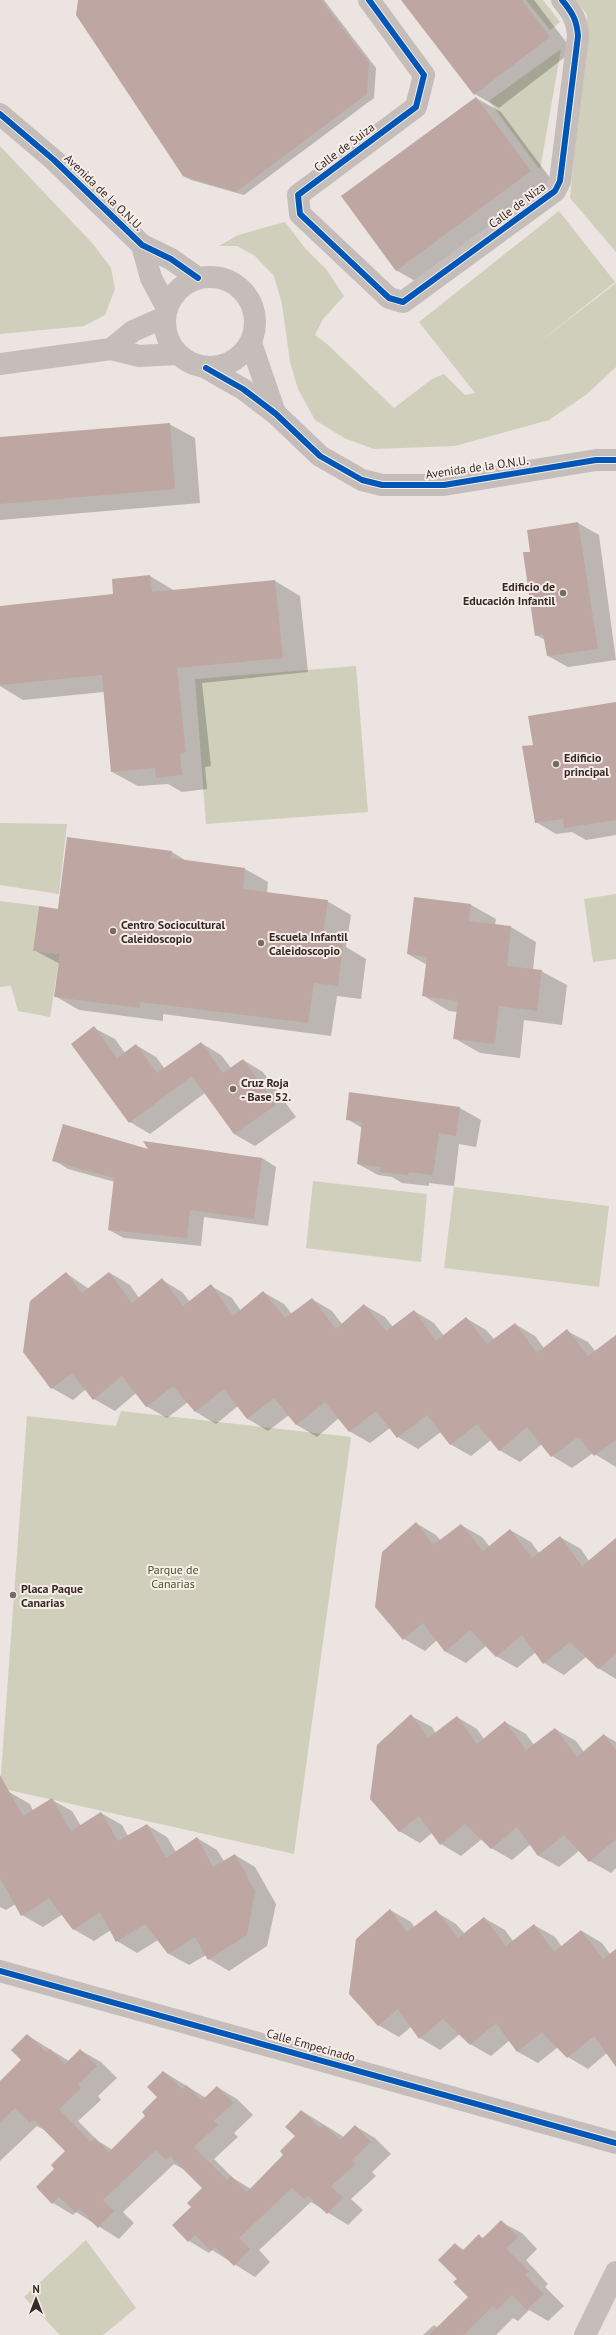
<svg xmlns="http://www.w3.org/2000/svg" width="616" height="2335" viewBox="0 0 616 2335" font-family="'PT Sans',sans-serif">
<rect width="100%" height="100%" fill="#ebe4e0"/>
<!-- green -->
<g fill="#cfcfbb">
<polygon points="526,0 543,0 560,22 550,30"/>
<polygon points="576,0 616,0 616,252 570,198 587,15"/>
<polygon points="561,49 540,170 489,101"/>
<polygon points="0,146 93,244 111,268 115,289 105,315 84,326 0,334"/>
<polygon points="559,211 615,282 533,347 616,283 616,367 587,394 549,420 455,446 374,449 344,438 315,420 298,389 290,362 282,304 274,276 255,256 237,246 219,246 238,235 285,222 305,248 326,269 344,296 323,319 315,335 327,344 394,408 432,379 444,374 465,395 475,393 419,322"/>
<polygon points="356,666 368,812 206,824 195,679"/>
<polygon points="0,823 67,824 59,894 0,885"/>
<polygon points="616,894 616,959 593,962 584,899"/>
<polygon points="0,901 39,906 33,951 60,954 50,1017 18,1011 11,986 0,987"/>
<polygon points="313,1181 427,1194 421,1262 306,1248"/>
<polygon points="454,1187 609,1206 599,1287 444,1268"/>
<polygon points="121,1411 351,1437 294,1854 0,1788 27,1416 116,1426"/>
<polygon points="86,2240 136,2308 103,2335 60,2335 24,2297"/>
</g>
<!-- shadow -->
<g fill="#0003">
<polygon points="79,0 324,0 376,68 374,98 244,195 191,180 183,176"/>
<polygon points="403,0 534,0 573,51 499,108 475,94"/>
<polygon points="476,98 501,112 556,186 422,285 396,270"/>
<polygon points="169,424 195,438 200,503 0,520 0,438"/>
<polygon points="578,523 599,535 616,660 568,667 548,656 545,640 536,635 531,553"/>
<polygon points="150,576 175,591 275,581 300,596 308,672 202,683 211,766 205,767 207,789 182,792 168,784 138,786 112,772 104,692 23,700 0,686 0,607 115,595"/>
<polygon points="616,703 616,835 586,840 572,832 556,834 536,822 534,746"/>
<polygon points="68,838 172,852 188,862 245,869 268,882 267,893 327,901 351,915 346,947 366,959 361,999 337,996 331,1036 163,1014 163,1021 79,1010 55,996 60,964 34,950 58,910"/>
<polygon points="471,905 496,919 495,925 511,927 536,942 533,970 541,971 567,985 562,1025 524,1020 520,1058 480,1053 454,1038 458,1012 449,1011 424,996 427,965 408,954"/>
<polygon points="94,1028 115,1039 125,1053 136,1045 156,1057 165,1069 201,1043 221,1055 231,1068 243,1060 263,1072 296,1117 255,1146 234,1134 205,1093 150,1134 130,1122"/>
<polygon points="350,1093 460,1108 481,1120 476,1147 459,1144 454,1186 429,1183 429,1186 402,1183 392,1177 378,1175 358,1164 362,1128 347,1119"/>
<polygon points="151,1151 262,1158 276,1167 268,1226 204,1217 201,1246 124,1238 109,1230 115,1182 68,1169 54,1160"/>
<polygon points="66,1273 89,1289 110,1273 130,1285 139,1298 162,1280 182,1292 190,1302 211,1286 232,1298 241,1311 263,1292 284,1304 292,1314 312,1299 332,1311 342,1324 364,1305 385,1317 393,1327 414,1311 434,1323 444,1336 466,1318 486,1330 494,1339 515,1324 535,1336 544,1348 567,1331 588,1342 596,1352 616,1346 616,1467 593,1453 572,1468 552,1456 542,1444 520,1462 499,1450 491,1440 471,1456 450,1444 441,1432 418,1449 398,1437 390,1428 370,1443 349,1431 339,1418 317,1437 297,1425 289,1415 268,1431 248,1419 238,1406 216,1424 196,1412 188,1402 167,1418 146,1406 136,1393 115,1411 94,1399 86,1389 73,1400 52,1388"/>
<polygon points="416,1523 436,1535 441,1541 461,1525 482,1537 490,1547 510,1530 531,1542 539,1553 560,1537 581,1549 589,1561 616,1545 616,1679 598,1668 586,1657 564,1675 544,1663 536,1652 517,1668 496,1656 486,1646 466,1663 446,1652 437,1640 425,1651 404,1639"/>
<polygon points="411,1716 432,1727 436,1734 457,1717 477,1729 484,1739 505,1722 526,1734 534,1745 555,1729 576,1741 584,1752 604,1735 616,1742 616,1868 611,1873 590,1861 580,1850 559,1867 539,1856 531,1844 512,1860 491,1848 482,1839 461,1856 441,1844 432,1833 420,1843 399,1831"/>
<polygon points="9,1792 30,1804 33,1811 52,1800 72,1811 81,1826 101,1813 122,1825 128,1836 147,1825 167,1837 176,1852 197,1838 217,1850 224,1861 235,1855 255,1867 276,1904 267,1946 229,1971 209,1959 206,1955 189,1965 169,1954 158,1940 137,1953 117,1941 111,1930 94,1941 73,1929 63,1914 43,1927 22,1915 16,1904 6,1910 0,1907 0,1799"/>
<polygon points="390,1910 411,1922 415,1928 436,1912 456,1924 465,1934 484,1918 505,1930 513,1941 534,1925 555,1937 562,1947 582,1931 602,1943 610,1954 616,1950 616,2061 607,2053 588,2069 568,2057 558,2047 538,2063 518,2052 510,2040 491,2056 470,2044 460,2034 440,2050 420,2038 412,2026 399,2037 378,2025"/>
<polygon points="27,2035 69,2061 80,2050 101,2062 117,2078 98,2096 101,2100 78,2121 98,2141 113,2150 147,2116 158,2097 164,2072 206,2098 217,2087 237,2099 253,2115 234,2133 238,2137 214,2159 233,2178 251,2189 285,2155 296,2136 302,2111 344,2137 355,2126 375,2138 391,2154 372,2172 376,2176 351,2199 363,2210 348,2225 311,2202 259,2250 270,2262 255,2277 212,2250 209,2253 189,2241 192,2207 203,2188 185,2170 174,2164 123,2212 134,2223 119,2239 76,2212 73,2215 53,2203 56,2169 66,2151 48,2132 37,2126 0,2161 0,2090 22,2060"/>
<polygon points="501,2222 522,2233 537,2249 526,2260 548,2284 545,2287 564,2306 548,2321 529,2310 518,2321 513,2318 496,2335 423,2335 434,2325 438,2328 469,2297 458,2279 455,2244 464,2250 479,2236 484,2238"/>
</g>
<!-- building -->
<g fill="#bea6a2">
<polygon points="78,0 321,0 369,63 367,94 236,192 183,176 76,15"/>
<polygon points="401,0 522,0 550,37 474,95"/>
<polygon points="476,97 531,171 396,271 341,196"/>
<polygon points="170,423 175,489 0,504 0,437"/>
<polygon points="578,522 598,649 547,656 543,634 535,636 523,552 530,552 527,530"/>
<polygon points="150,575 152,592 275,580 283,658 177,668 186,752 180,753 182,775 156,778 155,768 111,772 102,675 0,685 0,606 113,594 112,579"/>
<polygon points="616,702 616,820 564,828 563,819 535,823 522,746 533,745 528,716"/>
<polygon points="67,837 172,851 171,858 245,868 243,889 328,900 322,941 343,944 338,986 314,983 308,1023 140,1002 140,1008 54,997 60,954 33,951 39,906 58,909"/>
<polygon points="414,897 471,904 469,921 511,926 507,966 542,970 537,1011 499,1006 495,1044 453,1039 458,1001 422,996 427,957 407,954"/>
<polygon points="94,1026 117,1058 136,1044 157,1073 201,1042 223,1073 243,1059 276,1105 234,1134 192,1076 129,1123 71,1044"/>
<polygon points="349,1092 460,1107 456,1136 439,1133 433,1175 409,1172 408,1175 380,1172 381,1167 357,1164 362,1122 346,1120"/>
<polygon points="63,1124 148,1149 143,1141 262,1158 254,1219 190,1210 187,1238 108,1230 114,1178 52,1161"/>
<polygon points="66,1272 82,1293 109,1272 132,1303 162,1278 183,1306 211,1284 233,1316 263,1291 285,1318 312,1298 336,1329 364,1304 386,1331 414,1310 436,1341 466,1317 487,1344 515,1323 537,1353 567,1329 588,1356 616,1335 616,1440 594,1456 578,1437 551,1457 527,1427 499,1451 477,1424 450,1445 427,1415 397,1438 376,1411 349,1432 325,1402 296,1425 274,1398 247,1419 224,1389 195,1412 173,1386 146,1407 122,1376 93,1400 72,1373 51,1389 23,1352 30,1301"/>
<polygon points="416,1522 433,1545 461,1524 483,1551 510,1529 532,1558 560,1536 582,1566 616,1538 616,1654 598,1669 570,1642 543,1664 522,1635 496,1657 470,1630 445,1652 423,1623 403,1640 375,1607 382,1552"/>
<polygon points="411,1714 428,1738 457,1716 477,1744 505,1721 526,1750 555,1728 577,1757 604,1734 616,1750 616,1839 589,1862 564,1835 538,1856 517,1827 491,1849 465,1824 440,1845 419,1816 399,1832 370,1799 377,1745"/>
<polygon points="0,1775 23,1816 52,1798 71,1831 101,1812 118,1841 147,1824 166,1858 197,1837 213,1867 235,1854 255,1891 247,1935 208,1960 195,1937 168,1954 145,1924 116,1942 100,1912 73,1930 49,1898 21,1916 0,1878"/>
<polygon points="390,1909 407,1932 436,1910 458,1938 484,1917 506,1946 534,1924 554,1952 581,1930 603,1959 616,1949 616,2067 594,2036 567,2058 542,2032 517,2052 496,2023 470,2045 443,2019 419,2039 398,2009 378,2026 349,1994 356,1939"/>
<polygon points="27,2034 46,2052 50,2049 65,2064 80,2049 97,2066 78,2084 81,2088 59,2109 91,2142 95,2138 109,2152 145,2116 142,2112 157,2097 147,2087 163,2071 182,2089 186,2085 202,2100 217,2086 233,2103 214,2121 218,2125 194,2147 227,2180 231,2176 247,2192 283,2155 280,2151 295,2136 285,2127 301,2110 320,2128 324,2125 340,2140 355,2125 371,2142 352,2160 356,2164 331,2186 343,2198 327,2214 308,2196 304,2199 292,2188 239,2238 250,2249 234,2266 215,2247 211,2251 195,2235 188,2242 172,2225 191,2207 187,2203 202,2188 170,2156 166,2160 156,2150 103,2200 114,2211 98,2228 79,2209 76,2213 59,2197 52,2204 36,2187 54,2169 51,2165 65,2151 34,2120 30,2123 15,2108 0,2122 0,2081 21,2060 11,2050"/>
<polygon points="501,2220 518,2237 506,2248 529,2271 525,2275 544,2294 527,2310 512,2295 497,2310 493,2306 463,2335 429,2335 468,2297 453,2282 457,2279 438,2260 455,2243 462,2251 479,2234 482,2239"/>
</g>
<g fill="none" stroke-linecap="round" stroke-linejoin="round">
<!-- minor -->
<g stroke="#c5bdb9" stroke-width="22">
<path d="M 369,0 L 424,75 L 416,107 L 298,195 L 300,214 L 389,298 L 403,302 L 555,191 L 560,181 L 578,36 C 577,20 572,12 562,0"/>
<polyline points="0,1971 616,2143"/>
<polyline points="585,2335 616,2272"/>
</g>
<!-- tertiary -->
<g stroke="#c5bdb9" stroke-width="22">
<polyline points="0,114 54,160 142,245 171,259 198,278"/>
<polyline points="142,245 151,278 167,308"/>
<circle cx="210" cy="322" r="45"/>
<polyline points="251,343 275,413"/>
<polyline points="111,349 133,331 165,317"/>
<polyline points="0,364 111,349 139,356 177,354"/>
<polyline points="206,368 243,389 276,414 320,456 362,480 382,485 444,485 596,460 616,460"/>
</g>
<!-- cycleway casing -->
<g stroke="#f8eee7" stroke-width="8">
<g id="cycleway">
<path d="M 369,0 L 424,75 L 416,107 L 298,195 L 300,214 L 389,298 L 403,302 L 555,191 L 560,181 L 578,36 C 577,20 572,12 562,0"/>
<polyline points="0,114 54,160 142,245 171,259 198,278"/>
<polyline points="206,368 243,389 276,414 320,456 362,480 382,485 444,485 596,460 616,460"/>
<polyline points="0,1971 616,2143"/>
</g>
</g>
<!-- cycleway -->
<use href="#cycleway" stroke="#0057b8" stroke-width="6"/>
</g>
<!-- markers -->
<g fill="#756b68" stroke="#f8eee7" stroke-width="1.5">
<circle cx="563" cy="593" r="4"/>
<circle cx="556" cy="764" r="4"/>
<circle cx="113" cy="931" r="4"/>
<circle cx="261" cy="943" r="4"/>
<circle cx="233" cy="1089" r="4"/>
<circle cx="13" cy="1595" r="4"/>
</g>
<g text-anchor="middle" dominant-baseline="central" stroke-width="4" stroke-linejoin="round" paint-order="stroke">
<!-- street labels -->
<g font-size="12" fill="#352a28" stroke="#f8eee7">
<text transform="translate(344 147) rotate(-37)">Calle de Suiza</text>
<text transform="translate(104 192) rotate(44)">Avenida de la O.N.U.</text>
<text transform="translate(517 205) rotate(-37)">Calle de Niza</text>
<text transform="translate(477 467) rotate(-8)">Avenida de la O.N.U.</text>
<text transform="translate(311 2045) rotate(16)">Calle Empecinado</text>
</g>
<!-- poi labels -->
<g font-size="12" font-weight="bold" fill="#352a28" stroke="#f8eee7" text-anchor="start">
<text x="555" y="586" text-anchor="end">Edificio de<tspan x="555" dy="14">Educación Infantil</tspan></text>
<text x="564" y="757">Edificio<tspan x="564" dy="14">principal</tspan></text>
<text x="121" y="924">Centro Sociocultural<tspan x="121" dy="14">Caleidoscopio</tspan></text>
<text x="269" y="936">Escuela Infantil<tspan x="269" dy="14">Caleidoscopio</tspan></text>
<text x="241" y="1082">Cruz Roja<tspan x="241" dy="14">- Base 52.</tspan></text>
<text x="21" y="1588">Placa Paque<tspan x="21" dy="14">Canarias</tspan></text>
</g>
<!-- park labels -->
<g font-size="12" fill="#4a522d" stroke="#f8eee7">
<text x="173" y="1569">Parque de<tspan x="173" dy="14">Canarias</tspan></text>
</g>
</g>
<!-- north arrow -->
<g transform="translate(36 2299)" stroke="#f8eee7" stroke-width="3" paint-order="stroke">
<path d="M0-3L7 15L0 10L-7 15Z" fill="#352a28"/>
<text y="-6" font-size="11" font-weight="bold" text-anchor="middle" fill="#352a28">N</text>
</g>
</svg>
